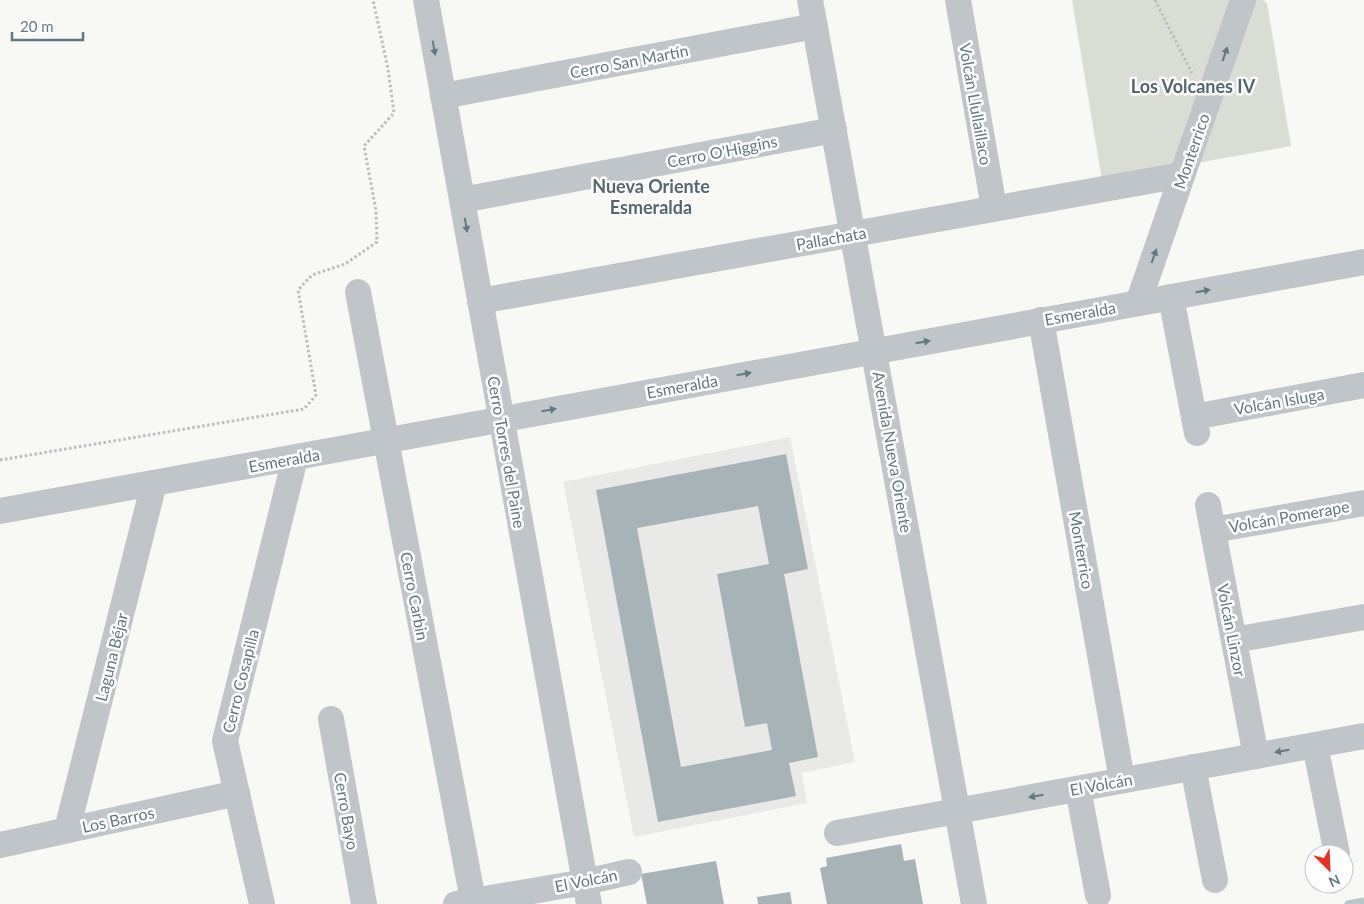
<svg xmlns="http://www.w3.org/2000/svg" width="1364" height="904" viewBox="0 0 1364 904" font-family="Lato,sans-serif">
<rect width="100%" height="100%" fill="#f8f8f5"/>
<!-- built -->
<polygon fill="#e9e9e8" points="790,437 855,762 802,773 807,803 634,837 563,482"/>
<!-- green -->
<polygon fill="#d9ddd4" points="1072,0 1263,0 1267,3 1291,146 1102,180"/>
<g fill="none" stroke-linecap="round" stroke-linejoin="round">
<!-- stream -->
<polyline stroke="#b6c7c8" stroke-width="7" points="1348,904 1364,901"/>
</g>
<!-- building -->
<g fill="#a8b3b7" fill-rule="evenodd">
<path d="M 786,454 L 808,569 L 784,574 L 818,757 L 789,763 L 796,796 L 658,822 L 596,490 ZM 758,506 L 769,564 L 717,574 L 745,727 L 767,723 L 772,750 L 681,767 L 637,528 Z"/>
<polygon points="901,844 904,861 915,859 923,904 827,904 820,868 827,866 826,858"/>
<polygon points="716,861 724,904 647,904 641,874"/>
<polygon points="790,892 792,904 758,904 757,897"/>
</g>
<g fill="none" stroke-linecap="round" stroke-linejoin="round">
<!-- path -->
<g stroke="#b9bec0" stroke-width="3" stroke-dasharray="2.5 2.5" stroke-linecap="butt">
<polyline points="1155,0 1192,73"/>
<polyline points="0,460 304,409 316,395 298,290 312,275 345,264 377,242 376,211 364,146 394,113 388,69 373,0"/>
</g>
<!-- minor -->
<g stroke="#bfc5c8" stroke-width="26">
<polyline points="426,0 589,904"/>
<polyline points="810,0 974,904"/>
<polyline points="958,0 994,208"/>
<polyline points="443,96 815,26"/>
<polyline points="462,200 834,130"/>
<polyline points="358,292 473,900"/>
<polyline points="1171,297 1197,433"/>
<polyline points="480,301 1182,175"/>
<polyline points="1138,303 1243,0"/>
<polyline points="1041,320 1122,780"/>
<polyline points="1194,417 1364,385"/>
<polyline points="1208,505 1256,756"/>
<polyline points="0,511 1364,262"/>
<polyline points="1213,530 1364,503"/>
<polyline points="1234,640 1364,617"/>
<polyline points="331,719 364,904"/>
<polyline points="1315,745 1337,854"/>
<polyline points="1193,767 1215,880"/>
<polyline points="1078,789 1098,895"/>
<polyline points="67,830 154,483"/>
<polyline points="837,833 1364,736"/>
<polyline points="0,845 237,793"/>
<polyline points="262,904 225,741 295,458"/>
<polyline points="456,904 585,882 629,872"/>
</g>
</g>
<!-- one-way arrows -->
<defs><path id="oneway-solid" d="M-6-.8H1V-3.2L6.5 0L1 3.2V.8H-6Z" transform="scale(1.25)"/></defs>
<g fill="#627981">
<use href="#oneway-solid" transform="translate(434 48) rotate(80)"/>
<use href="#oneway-solid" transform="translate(1225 54) rotate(-71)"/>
<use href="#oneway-solid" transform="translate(466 225) rotate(80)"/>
<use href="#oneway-solid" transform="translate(1154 256) rotate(-71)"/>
<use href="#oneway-solid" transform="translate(1203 291) rotate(-10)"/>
<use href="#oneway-solid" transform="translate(923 342) rotate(-10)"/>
<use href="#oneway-solid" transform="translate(744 374) rotate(-10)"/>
<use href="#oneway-solid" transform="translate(549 410) rotate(-10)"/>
<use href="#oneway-solid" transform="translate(1282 751) rotate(170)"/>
<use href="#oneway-solid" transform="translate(1036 796) rotate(170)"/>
</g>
<g text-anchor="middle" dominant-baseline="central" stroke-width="5" stroke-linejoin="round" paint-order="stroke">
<!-- street labels -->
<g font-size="16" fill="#627981" stroke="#fff">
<text transform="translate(629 61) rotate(-11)">Cerro San Martín</text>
<text transform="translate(976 104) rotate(80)">Volcán Llullaillaco</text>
<text transform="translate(722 151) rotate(-11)">Cerro O'Higgins</text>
<text transform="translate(1191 151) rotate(-71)">Monterrico</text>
<text transform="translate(831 238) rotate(-10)">Pallachata</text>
<text transform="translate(1080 313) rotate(-10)">Esmeralda</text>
<text transform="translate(682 386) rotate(-10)">Esmeralda</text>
<text transform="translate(1279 401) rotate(-10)">Volcán Isluga</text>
<text transform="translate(507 452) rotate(80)">Cerro Torres del Paine</text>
<text transform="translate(893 452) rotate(80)">Avenida Nueva Oriente</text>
<text transform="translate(284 460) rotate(-10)">Esmeralda</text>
<text transform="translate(1289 516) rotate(-10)">Volcán Pomerape</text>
<text transform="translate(1082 550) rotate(80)">Monterrico</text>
<text transform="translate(415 596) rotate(79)">Cerro Carbin</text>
<text transform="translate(1232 630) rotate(79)">Volcán Linzor</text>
<text transform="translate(111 657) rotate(-76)">Laguna Béjar</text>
<text transform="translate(240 681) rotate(-76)">Cerro Cosapilla</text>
<text transform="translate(1101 784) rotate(-10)">El Volcán</text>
<text transform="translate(347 811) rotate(80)">Cerro Bayo</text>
<text transform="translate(118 819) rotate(-12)">Los Barros</text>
<text transform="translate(586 880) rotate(-11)">El Volcán</text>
</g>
<!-- neighbourhood labels -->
<g font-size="18" font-weight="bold" fill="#54666c" stroke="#fff">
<text x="1193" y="86">Los Volcanes IV</text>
<text x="651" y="186">Nueva Oriente<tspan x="651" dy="21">Esmeralda</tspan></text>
</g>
</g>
<!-- north arrow -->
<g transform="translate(1329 869) rotate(156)"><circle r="24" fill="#ffffff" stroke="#c0c9cd"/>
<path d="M0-4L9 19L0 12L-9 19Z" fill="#e93025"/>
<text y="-8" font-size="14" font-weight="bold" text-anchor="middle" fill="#627981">N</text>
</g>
<!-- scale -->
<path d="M12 32v8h71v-8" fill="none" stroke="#627981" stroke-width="2.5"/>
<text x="20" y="32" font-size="15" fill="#627981" stroke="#ffffff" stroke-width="4" paint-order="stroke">20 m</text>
</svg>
